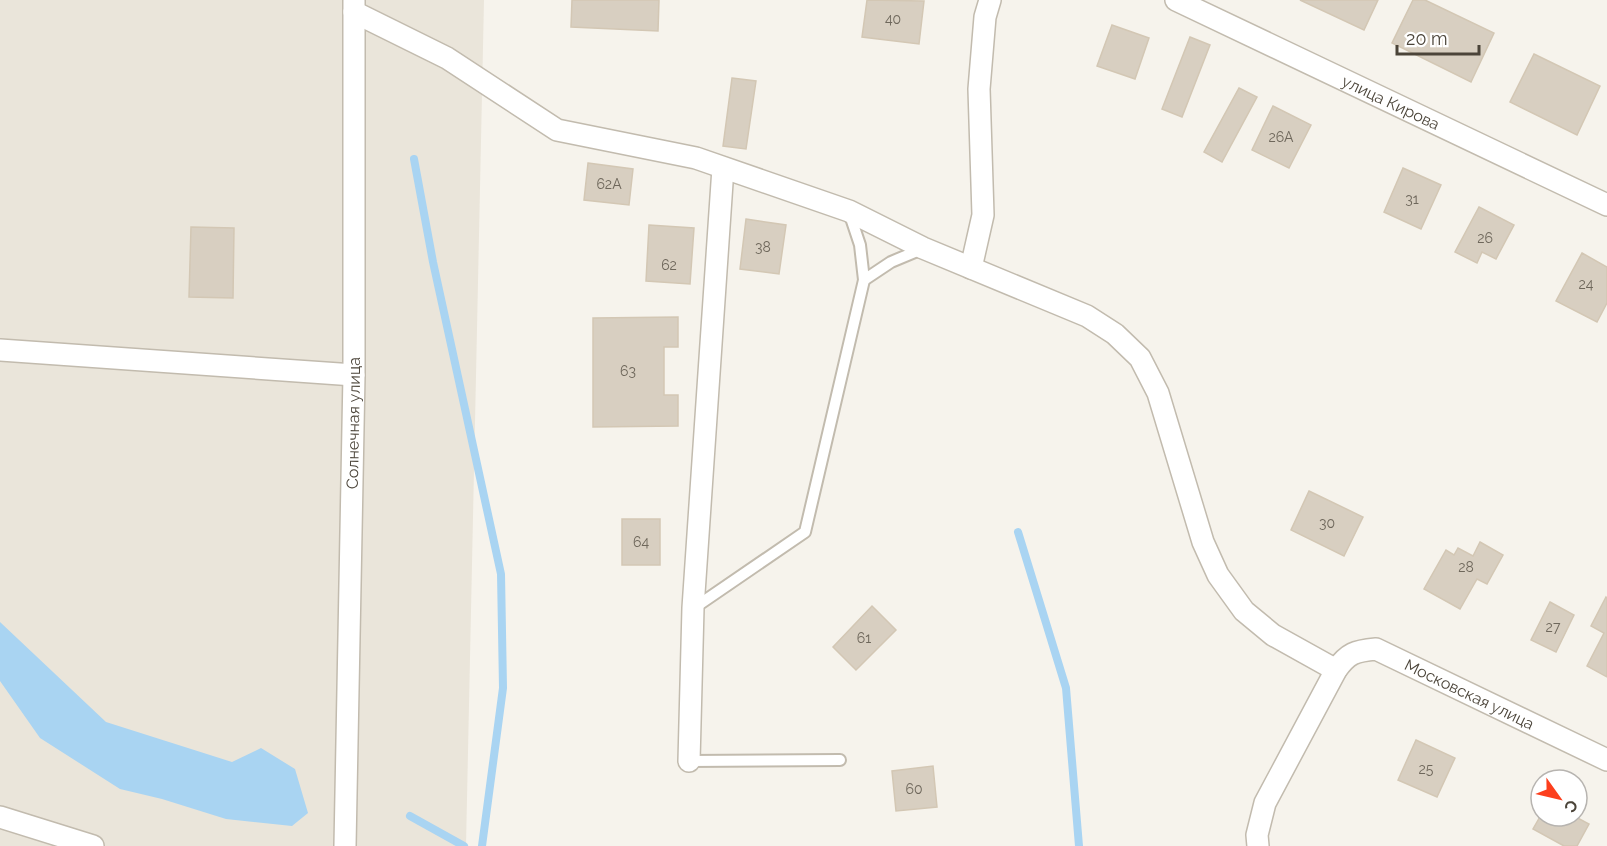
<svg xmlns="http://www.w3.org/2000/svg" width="1607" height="846" viewBox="0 0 1607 846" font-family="Raleway,sans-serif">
<rect width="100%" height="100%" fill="#f6f3ec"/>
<!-- residential -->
<polygon fill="#eae5da" points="0,0 484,0 466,846 0,846"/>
<!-- water -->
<polygon fill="#a9d4f2" points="0,622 106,722 232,762 261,748 295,769 308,813 292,826 226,819 162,799 120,789 40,738 0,681"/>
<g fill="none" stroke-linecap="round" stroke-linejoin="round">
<!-- stream -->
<g stroke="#a9d4f2" stroke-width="8">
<polyline points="414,159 433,262 501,574 503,688 482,846"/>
<polyline points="1018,532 1066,688 1079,846"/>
<polyline points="410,816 464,846"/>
</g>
</g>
<!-- building -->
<g fill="#d8cfc1" stroke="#d3c7b4" stroke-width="1.5">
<polygon points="572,0 659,0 658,31 571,27"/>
<polygon points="867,0 924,1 919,44 862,37"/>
<polygon points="1300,0 1378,0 1364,30"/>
<polygon points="1413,0 1425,0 1494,33 1471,82 1392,43"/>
<polygon points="1112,25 1149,38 1135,79 1097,66"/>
<polygon points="1190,37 1210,45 1182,117 1162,109"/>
<polygon points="1534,54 1600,86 1577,135 1510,102"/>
<polygon points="732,78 756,81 746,149 723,146"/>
<polygon points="1239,88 1257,97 1222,162 1204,152"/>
<polygon points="1273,106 1311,125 1289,168 1252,150"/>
<polygon points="588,163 633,169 629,205 584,200"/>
<polygon points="1403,168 1441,185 1421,229 1384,212"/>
<polygon points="1479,207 1514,225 1496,259 1482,252 1477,263 1455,252"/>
<polygon points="746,219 786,225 779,274 740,269"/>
<polygon points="649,225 694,228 690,284 646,281"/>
<polygon points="191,227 234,228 233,298 189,297"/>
<polygon points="1582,253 1607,267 1607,303 1597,322 1556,301"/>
<polygon points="678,317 678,347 664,347 664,395 678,395 678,426 593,427 593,318"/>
<polygon points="1309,491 1363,517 1344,556 1291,530"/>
<rect x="622" y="519" width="38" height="46"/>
<polygon points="1480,542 1503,555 1487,584 1477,579 1460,609 1424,589 1446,550 1454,555 1458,548 1473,556"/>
<polygon points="1606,597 1607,598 1607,677 1587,666 1604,633 1591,626"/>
<polygon points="1550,602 1574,615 1556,652 1531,640"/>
<polygon points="872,606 896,630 856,670 833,647"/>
<polygon points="1416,740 1455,758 1437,797 1398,780"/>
<polygon points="933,766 937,807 896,811 892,771"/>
<polygon points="1541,815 1574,816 1589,824 1577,846 1564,846 1533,829"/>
</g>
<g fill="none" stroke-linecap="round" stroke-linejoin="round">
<!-- lane casing -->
<g stroke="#c2bbae" stroke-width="14">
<g id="lane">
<polyline points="864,280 891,262 922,249"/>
<polyline points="694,608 805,532 864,280 860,245 849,212"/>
<polyline points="689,761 840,760"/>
</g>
</g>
<!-- street casing -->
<g stroke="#c2bbae" stroke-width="24">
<g id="street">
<path id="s1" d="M 1176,0 L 1607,205"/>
<polyline points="354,12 447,58 557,130 696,158 849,211 923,248 1087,316 1115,334 1140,358 1158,393 1203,542 1218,575 1244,611 1273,635 1336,670"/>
<polyline points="971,268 983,215 979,89 985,17 990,0"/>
<polyline points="0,350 354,375"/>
<polyline points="689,761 693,608 723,168"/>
<polyline points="0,817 93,846"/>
<path id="s2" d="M 345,846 L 354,375 L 354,1"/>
<path id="s3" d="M 1258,846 L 1257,835 L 1265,803 L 1336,670 C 1348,653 1355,651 1376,649 L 1607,760"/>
</g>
</g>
<!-- lane -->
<use href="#lane" stroke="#fff" stroke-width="10"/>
<!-- street -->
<use href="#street" stroke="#fff" stroke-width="21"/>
</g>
<g text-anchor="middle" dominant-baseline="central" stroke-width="4.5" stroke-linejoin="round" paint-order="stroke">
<!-- number labels -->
<g font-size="14" fill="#6e675b">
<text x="893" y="19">40</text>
<text x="1281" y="137">26А</text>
<text x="609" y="184">62А</text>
<text x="1412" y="199">31</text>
<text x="1485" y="238">26</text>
<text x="763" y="247">38</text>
<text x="669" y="265">62</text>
<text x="1586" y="284">24</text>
<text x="628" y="371">63</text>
<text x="1327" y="523">30</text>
<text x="641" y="542">64</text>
<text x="1466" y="567">28</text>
<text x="1553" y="627">27</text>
<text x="864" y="638">61</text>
<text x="1426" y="769">25</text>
<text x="914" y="789">60</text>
</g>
<!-- street labels -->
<g font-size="16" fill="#4b4439" stroke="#fff">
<text stroke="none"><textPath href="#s1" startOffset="238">улица Кирова</textPath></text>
<text stroke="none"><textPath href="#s2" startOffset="423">Солнечная улица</textPath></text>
<text stroke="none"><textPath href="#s3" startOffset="346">Московская улица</textPath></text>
</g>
</g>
<!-- north arrow -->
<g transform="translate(1559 798) rotate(124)"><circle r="28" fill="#ffffff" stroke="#b7b4b0" stroke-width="1.5"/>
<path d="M0-4.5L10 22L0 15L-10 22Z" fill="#fc3f1d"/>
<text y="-9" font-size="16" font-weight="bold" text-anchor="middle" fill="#4b4439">С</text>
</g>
<!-- scale -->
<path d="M1397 45v9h82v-9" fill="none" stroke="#4b4439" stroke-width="3"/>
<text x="1406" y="45" font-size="18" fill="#4b4439" stroke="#ffffff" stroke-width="4.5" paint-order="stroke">20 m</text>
</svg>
